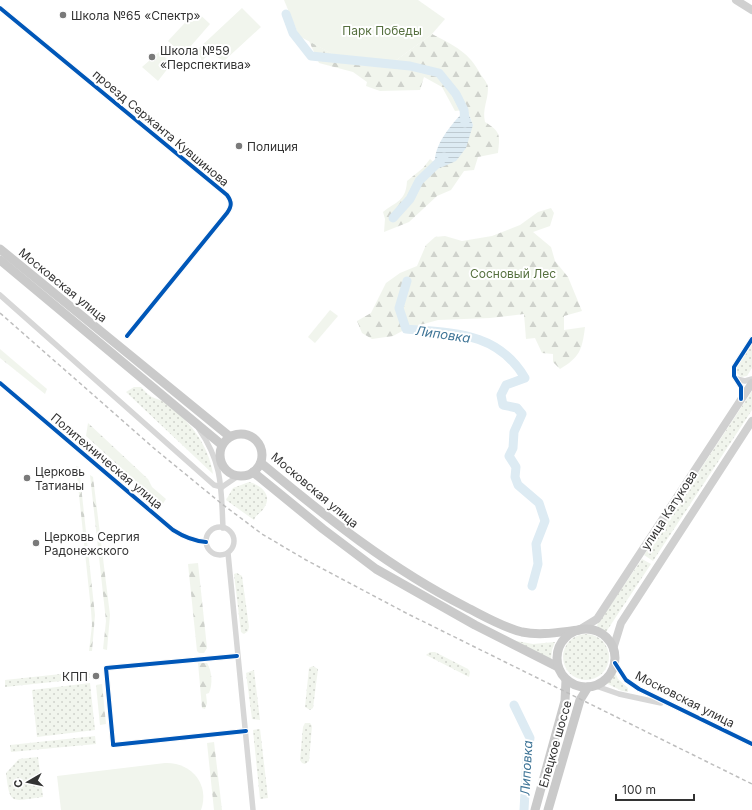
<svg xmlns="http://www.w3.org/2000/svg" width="752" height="810" viewBox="0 0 752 810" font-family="Inter,sans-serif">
<defs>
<pattern id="grass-dots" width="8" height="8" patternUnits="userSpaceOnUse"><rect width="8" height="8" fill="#f1f5ed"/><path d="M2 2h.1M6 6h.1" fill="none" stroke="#cfd2cc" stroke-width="1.8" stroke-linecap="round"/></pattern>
<pattern id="forest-firs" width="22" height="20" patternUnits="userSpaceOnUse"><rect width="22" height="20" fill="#f1f5ed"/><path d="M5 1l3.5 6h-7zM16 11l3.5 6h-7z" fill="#cfd2cc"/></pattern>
<pattern id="water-rules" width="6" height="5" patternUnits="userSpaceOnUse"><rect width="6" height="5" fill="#ddebf3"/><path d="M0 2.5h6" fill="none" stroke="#becad1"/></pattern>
</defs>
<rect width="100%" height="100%" fill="#fff"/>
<!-- grass -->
<g fill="url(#grass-dots)">
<polygon points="752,343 752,368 747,376 741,377 737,373 737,367"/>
<path d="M 134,387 L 141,387 C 144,390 148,395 152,397 C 156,399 160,399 164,402 C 188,418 209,445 213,474 L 126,392 Z"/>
<polygon points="752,391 752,410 653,561 644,555"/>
<path d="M 249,482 C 261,485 273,495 264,508 C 261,513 256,514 254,520 L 226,500 L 233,488 Z"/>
<polygon points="642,559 651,564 606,632 597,626 598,623"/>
<polygon points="237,573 242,576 249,627 248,631 244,634 241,632 234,574"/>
<circle cx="586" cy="657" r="23"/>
<polygon points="511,640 533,644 555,642 552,650 551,659"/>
<polygon points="430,652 435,652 468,669 470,672 469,677 426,655"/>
<polygon points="313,666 318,669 313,708 310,710 305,707 309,668"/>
<polygon points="254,670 260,720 252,719 246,673"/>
<polygon points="89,671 90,678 5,687 5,680"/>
<polygon points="615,672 618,679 628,688 628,692 622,691 606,683"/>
<polygon points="90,683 95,730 37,737 32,690"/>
<polygon points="305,723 310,723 312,726 309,761 305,764 302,763 300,760 303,727"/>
<polygon points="260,729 268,798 260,799 253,730"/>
<polygon points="95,736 96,744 11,752 10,745"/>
<path d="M 38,757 L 43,797 C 11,801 10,806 6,773 L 19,759 Z"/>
</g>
<!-- forest -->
<g fill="url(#forest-firs)">
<path d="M 432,34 C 455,46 469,52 481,75 C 484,79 488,84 488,88 C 488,101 482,109 485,122 C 501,132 500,135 498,153 L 478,157 L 474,170 L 464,171 L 451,190 L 437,196 L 409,222 L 384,232 L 385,219 L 383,212 C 397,201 406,201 407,181 L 423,168 L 430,159 L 440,168 L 473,125 L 466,106 L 464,110 L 455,111 L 442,87 L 424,77 L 420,90 L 380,91 L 366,86 L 367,82 L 353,72 L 319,63 L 309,41 L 338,57 L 395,61 Z"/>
<path d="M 551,208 L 554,213 L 550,226 L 533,232 L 551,247 L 555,261 L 568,277 L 582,311 L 564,316 L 564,330 L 585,327 C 582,350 580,357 560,369 L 553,362 L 553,354 L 542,353 L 535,338 L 526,339 L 524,314 L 490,318 L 438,320 L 406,329 L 393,336 L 372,339 L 362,333 L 357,321 L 371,313 L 386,283 L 400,273 L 417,266 L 426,245 L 435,237 L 445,236 L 462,241 L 492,236 L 520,225 L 538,212 Z"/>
<polygon points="0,349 47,389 45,394 0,358"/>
<polygon points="88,423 148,479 152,487 166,499 162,505 86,436"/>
<polygon points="76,466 79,467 95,615 92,651 89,651 92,625 91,610"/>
<polygon points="90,475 93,477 110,615 107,650 103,649 106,621"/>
<polygon points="198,563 207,648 204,653 199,653 197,651 188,564"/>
<path d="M 198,663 L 207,663 C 212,671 213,684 209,693 L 206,694 L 207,703 L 205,709 L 202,708 Z"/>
<polygon points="102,684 106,724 100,725 96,685"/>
<polygon points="214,742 222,810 214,810 207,743"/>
</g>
<!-- park -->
<g fill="#f1f5ed">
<polygon points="284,0 418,0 445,19 432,34 395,61 338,57 299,36"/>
<polygon points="242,8 261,27 224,61 210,53 202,61 197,50"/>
<polygon points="196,11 210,24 183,55 168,41"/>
<polygon points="159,52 172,63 158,81 142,67"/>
<polygon points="330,310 338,316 315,343 308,337"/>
<path d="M 165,763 C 192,762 210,785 201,810 L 61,810 L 57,776 Z"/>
</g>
<!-- water -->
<path fill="url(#water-rules)" d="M 464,111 L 468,112 L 473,125 L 466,148 L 456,161 L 440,168 L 435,164 C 433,145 452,124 464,111 Z"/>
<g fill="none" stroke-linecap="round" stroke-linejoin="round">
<!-- river -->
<g stroke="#ddebf3" stroke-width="9">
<polyline points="286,14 293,33 311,56 410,66 439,73 456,94 464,110 465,123"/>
<polyline points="393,218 410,199 419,181 444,157"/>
<path d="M 407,281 L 399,308 L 406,329 C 454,333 498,332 525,378 L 506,385 L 501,395 L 503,405 L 517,408 L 522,414 L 514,432 L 513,448 L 509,456 L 516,467 L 515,477 L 518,485 L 539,503 L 545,521 L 536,544 L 538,564 L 532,586"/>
<polyline points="514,705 530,738 527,757 524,810"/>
</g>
<!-- minor -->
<g stroke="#d7d7d7" stroke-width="5.5">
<path d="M 0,8 L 227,195 C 232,202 232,206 227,213 L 127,336"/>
<polyline points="0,295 214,485 222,487"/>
<polyline points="737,379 745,381 752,379"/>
<path d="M 0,383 L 173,530 C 184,537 193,541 206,542"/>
<polyline points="741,399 741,387 734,376 734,367 752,339"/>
<path d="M 199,429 C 223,464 221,488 223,528"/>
<polyline points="219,465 220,456"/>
<polyline points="222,487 238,476"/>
<circle cx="220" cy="541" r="14"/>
<polyline points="228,553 253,810"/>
<polyline points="237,656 106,668 113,743 113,745 246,731"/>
<polyline points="615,663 626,680 639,689 752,744"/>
<polyline points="596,686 619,694 661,703"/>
</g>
<!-- secondary -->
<g stroke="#d0d0d0" stroke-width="8">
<polyline points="736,0 752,10"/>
<polyline points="579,630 597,619 752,383"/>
<polyline points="613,649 621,623 752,421"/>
</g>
<!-- primary -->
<g stroke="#cacaca" stroke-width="9">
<polyline points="0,249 229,436"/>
<polyline points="0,260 222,445"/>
<circle cx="241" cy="455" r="21"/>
<path d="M 261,463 C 326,517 391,569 466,607 C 484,616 502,627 522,632 C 541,636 560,632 579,630"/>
<polyline points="253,472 323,529 376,569 475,625 558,667"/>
<circle cx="586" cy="658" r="29"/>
<polyline points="535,810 565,701 566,680"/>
<polyline points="548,810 580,700 588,687"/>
</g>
<!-- rail -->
<polyline stroke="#bebebe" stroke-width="1.5" stroke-dasharray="4 3" stroke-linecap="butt" points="0,313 156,450 222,504 262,534 306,560 408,614 752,784"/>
<!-- cycleway casing -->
<g stroke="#fff" stroke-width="6">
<g id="cycleway">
<path d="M 0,8 L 227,195 C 232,202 232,206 227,213 L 127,336"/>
<path d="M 0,383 L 173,530 C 184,537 193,541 206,542"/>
<polyline points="741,399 741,387 734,376 734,367 752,339"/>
<polyline points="237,656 106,668 113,743 113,745 246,731"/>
<polyline points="615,663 626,680 639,689 752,744"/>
</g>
</g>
<!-- cycleway -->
<use href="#cycleway" stroke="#0057b8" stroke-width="4"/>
</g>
<!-- markers -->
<g fill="#7a7a7a" stroke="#fff" stroke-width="1.5">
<circle cx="63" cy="15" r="4"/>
<circle cx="152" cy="57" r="4"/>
<circle cx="239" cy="146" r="4"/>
<circle cx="27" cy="478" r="4"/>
<circle cx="36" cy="543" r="4"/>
<circle cx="96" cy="676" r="4"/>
</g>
<g text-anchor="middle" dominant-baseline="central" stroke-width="4" stroke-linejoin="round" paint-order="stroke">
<!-- poi labels -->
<g font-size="12" fill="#333" stroke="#fff" text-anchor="start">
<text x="71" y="15">Школа №65 «Спектр»</text>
<text x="160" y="50">Школа №59<tspan x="160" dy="14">«Перспектива»</tspan></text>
<text x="247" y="146">Полиция</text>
<text x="35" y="471">Церковь<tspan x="35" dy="14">Татианы</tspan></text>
<text x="44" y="536">Церковь Сергия<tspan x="44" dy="14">Радонежского</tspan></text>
<text x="88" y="676" text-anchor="end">КПП</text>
</g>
<!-- park labels -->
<g font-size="12" fill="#56703f" stroke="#fff">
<text x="382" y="30">Парк Победы</text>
<text x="513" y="273">Сосновый Лес</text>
</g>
<!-- street labels -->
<g font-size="12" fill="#333" stroke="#fff">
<text transform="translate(161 128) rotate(40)">проезд Сержанта Кувшинова</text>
<text transform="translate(63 285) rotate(39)">Московская улица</text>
<text transform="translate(107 461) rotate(40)">Политехническая улица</text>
<text transform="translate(315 490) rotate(40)">Московская улица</text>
<text transform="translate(669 510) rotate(-57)">улица Катукова</text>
<text transform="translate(685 699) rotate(27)">Московская улица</text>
<text transform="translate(555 744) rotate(-74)">Елецкое шоссе</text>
</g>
<!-- water labels -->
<g font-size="13" font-style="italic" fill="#3f7597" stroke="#fff">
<text transform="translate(443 334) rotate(8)">Липовка</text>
<text transform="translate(526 768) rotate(-87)">Липовка</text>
</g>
</g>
<!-- north arrow -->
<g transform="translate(28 782) rotate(261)" stroke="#ffffff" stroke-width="3" paint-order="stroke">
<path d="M0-3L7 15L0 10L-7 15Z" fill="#333333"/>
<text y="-6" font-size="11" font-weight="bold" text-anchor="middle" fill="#333333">С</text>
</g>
<!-- scale -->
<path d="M616 794v6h78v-6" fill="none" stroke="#333333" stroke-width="2"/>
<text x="622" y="794" font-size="12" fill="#333333" stroke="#ffffff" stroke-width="3" paint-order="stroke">100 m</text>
</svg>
